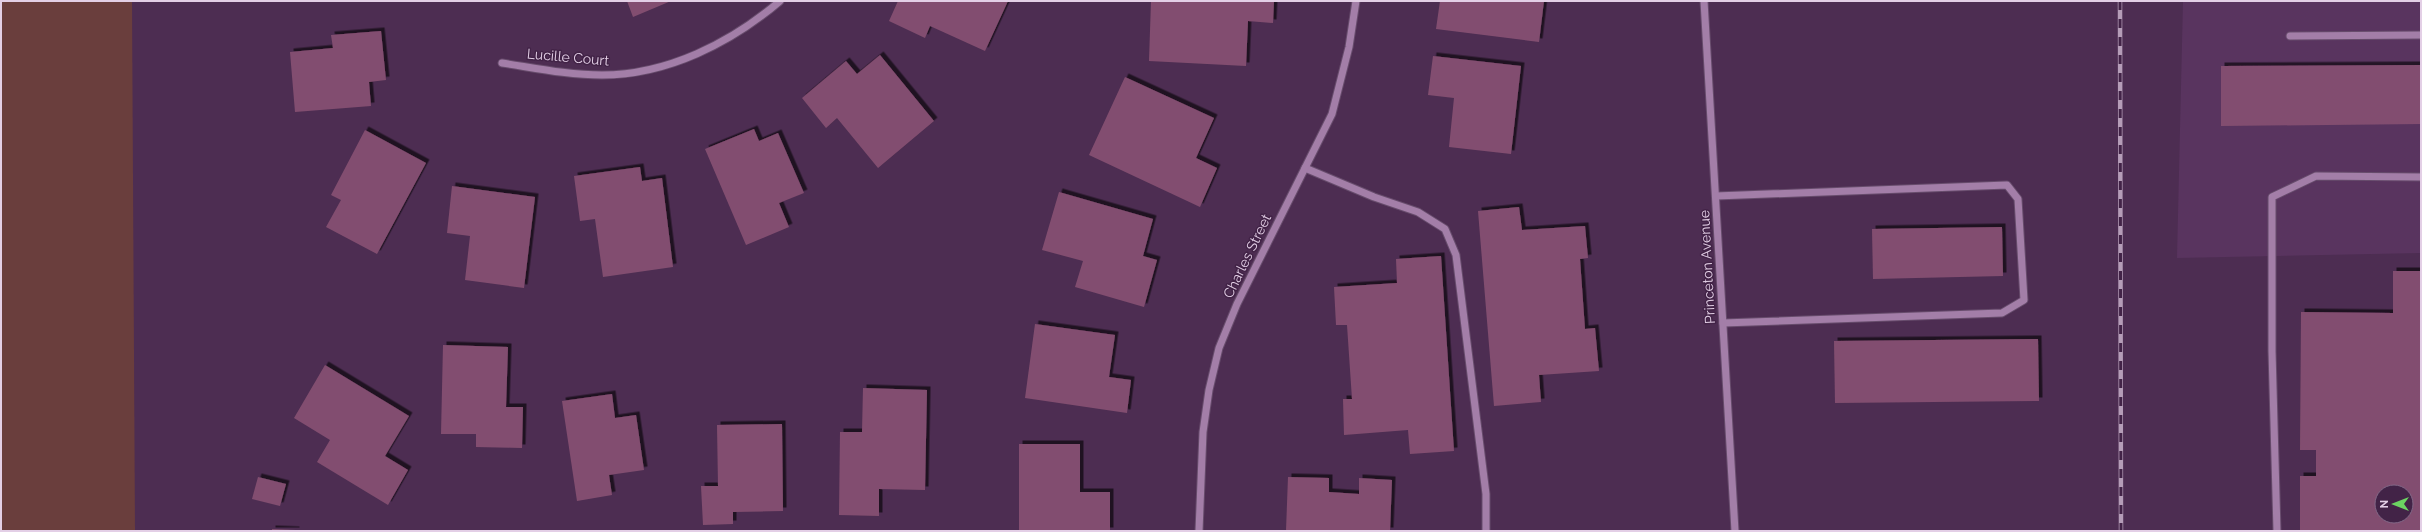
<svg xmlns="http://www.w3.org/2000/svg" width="2422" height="532" viewBox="0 0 2422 532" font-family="Raleway,sans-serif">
<defs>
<filter id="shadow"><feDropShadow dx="3.5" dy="-3.5" stdDeviation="0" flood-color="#0009"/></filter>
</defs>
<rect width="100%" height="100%" fill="#4d2d52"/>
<!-- built -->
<polygon fill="#59345f" points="2183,1 2421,1 2421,253 2177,258"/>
<!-- green -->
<polygon fill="#6a3e3d" points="1,1 132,1 135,531 1,531"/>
<!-- building -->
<g fill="#824e6f" fill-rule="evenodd" filter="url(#shadow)">
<polygon points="627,1 671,1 633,17"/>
<polygon points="898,1 1008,1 985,51 930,26 925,38 889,21"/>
<polygon points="1151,1 1274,1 1273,23 1248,21 1246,66 1149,61"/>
<polygon points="1440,1 1544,1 1539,42 1436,29"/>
<polygon points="381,31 386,80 369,82 371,106 295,112 290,52 333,48 331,35"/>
<polygon points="880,55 934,121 878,168 837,118 826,128 802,98 846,61 857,74"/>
<polygon points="1433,56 1521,66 1511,154 1449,147 1454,98 1428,95"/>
<polygon points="2421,65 2421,124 2221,126 2221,66"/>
<polygon points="1125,77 1214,118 1196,158 1217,168 1200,207 1089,155"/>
<polygon points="754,129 759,141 778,133 804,193 779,203 789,227 746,245 705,149"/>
<polygon points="365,130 426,163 377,254 326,227 341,200 331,195"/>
<polygon points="640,167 642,181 662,178 673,267 603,277 595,219 580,221 574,176"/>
<polygon points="452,186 535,197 524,288 465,280 470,236 447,233"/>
<polygon points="1059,192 1153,219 1143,256 1157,260 1144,307 1075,287 1083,261 1042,250"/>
<polygon points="1519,207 1522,230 1585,226 1588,258 1580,259 1585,329 1595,328 1599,371 1539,375 1541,402 1494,406 1478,211"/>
<polygon points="2002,227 2003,276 1873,279 1872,229"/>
<polygon points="1441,256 1454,451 1410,454 1408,430 1344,435 1343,399 1352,399 1347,325 1336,325 1334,287 1397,283 1396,259"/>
<path d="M 2393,271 L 2421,271 L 2421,531 L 2300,531 L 2300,476 L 2316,476 L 2316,450 L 2300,450 L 2301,312 L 2393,313 ZM 2382,492 L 2406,492 L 2406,516 L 2382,516 Z"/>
<polygon points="1035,324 1115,335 1109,377 1131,380 1127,413 1025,398"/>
<polygon points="2038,339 2039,401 1835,403 1834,341"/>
<polygon points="443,345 508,347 506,407 523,407 522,448 476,447 476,434 441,434"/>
<polygon points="325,365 409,416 385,456 408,470 388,505 317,462 330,440 294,418"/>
<polygon points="863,388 927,390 925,490 879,489 879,516 839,515 840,432 862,432"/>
<polygon points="612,394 615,418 636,415 644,470 609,475 612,495 577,501 562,401"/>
<polygon points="782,424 783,511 733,512 733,524 703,525 701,486 718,486 717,425"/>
<polygon points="1019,444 1080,444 1080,492 1110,492 1110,531 1019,531"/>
<polygon points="258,477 286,484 280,506 252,499"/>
<polygon points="1288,477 1329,478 1329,492 1359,494 1359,478 1392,480 1390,531 1286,531"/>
<polygon points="272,529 296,530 296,531 272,531"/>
</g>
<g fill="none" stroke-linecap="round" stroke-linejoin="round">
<!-- minor casing -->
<g stroke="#674c6c" stroke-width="9">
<g id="minor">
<polyline points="1704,1 1735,531"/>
<polyline points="2290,36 2421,35"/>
<path d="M 502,63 C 535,68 568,75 602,75 C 667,75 731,43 780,1"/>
<polyline points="1305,168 1374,197 1418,212 1445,229 1456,255 1486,494 1486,531"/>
<polyline points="1716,196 2007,185 2018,199 2024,300 2002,313 1723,323"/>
<polyline points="1199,531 1203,432 1209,390 1219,348 1237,304 1332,114 1349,47 1356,1"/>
<polyline points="2277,531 2272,351 2272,197 2316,176 2421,177"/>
</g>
</g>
<!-- minor -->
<use href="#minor" stroke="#a37ea8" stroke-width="7"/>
<!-- rail casing -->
<g stroke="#b59db8" stroke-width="4.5">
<polyline id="rail" points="2120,1 2121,531"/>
</g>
<!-- rail -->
<use href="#rail" stroke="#422347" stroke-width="3" stroke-dasharray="9" stroke-linecap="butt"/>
</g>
<g text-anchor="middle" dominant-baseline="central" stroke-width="3" stroke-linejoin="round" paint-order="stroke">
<!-- street labels -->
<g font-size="14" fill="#e3cfe6" stroke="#422347">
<text transform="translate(568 57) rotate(5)">Lucille Court</text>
<text transform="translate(1247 256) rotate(-64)">Charles Street</text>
<text transform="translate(1707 267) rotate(-93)">Princeton Avenue</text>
</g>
</g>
<!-- border -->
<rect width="2422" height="532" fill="none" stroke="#e3cfe6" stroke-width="4"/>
<!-- north arrow -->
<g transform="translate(2394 504) rotate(270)"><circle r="19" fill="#422347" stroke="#826887"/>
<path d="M0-3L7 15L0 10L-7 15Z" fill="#6cd362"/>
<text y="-6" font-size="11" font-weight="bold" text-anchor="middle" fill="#e3cfe6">N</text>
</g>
</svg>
